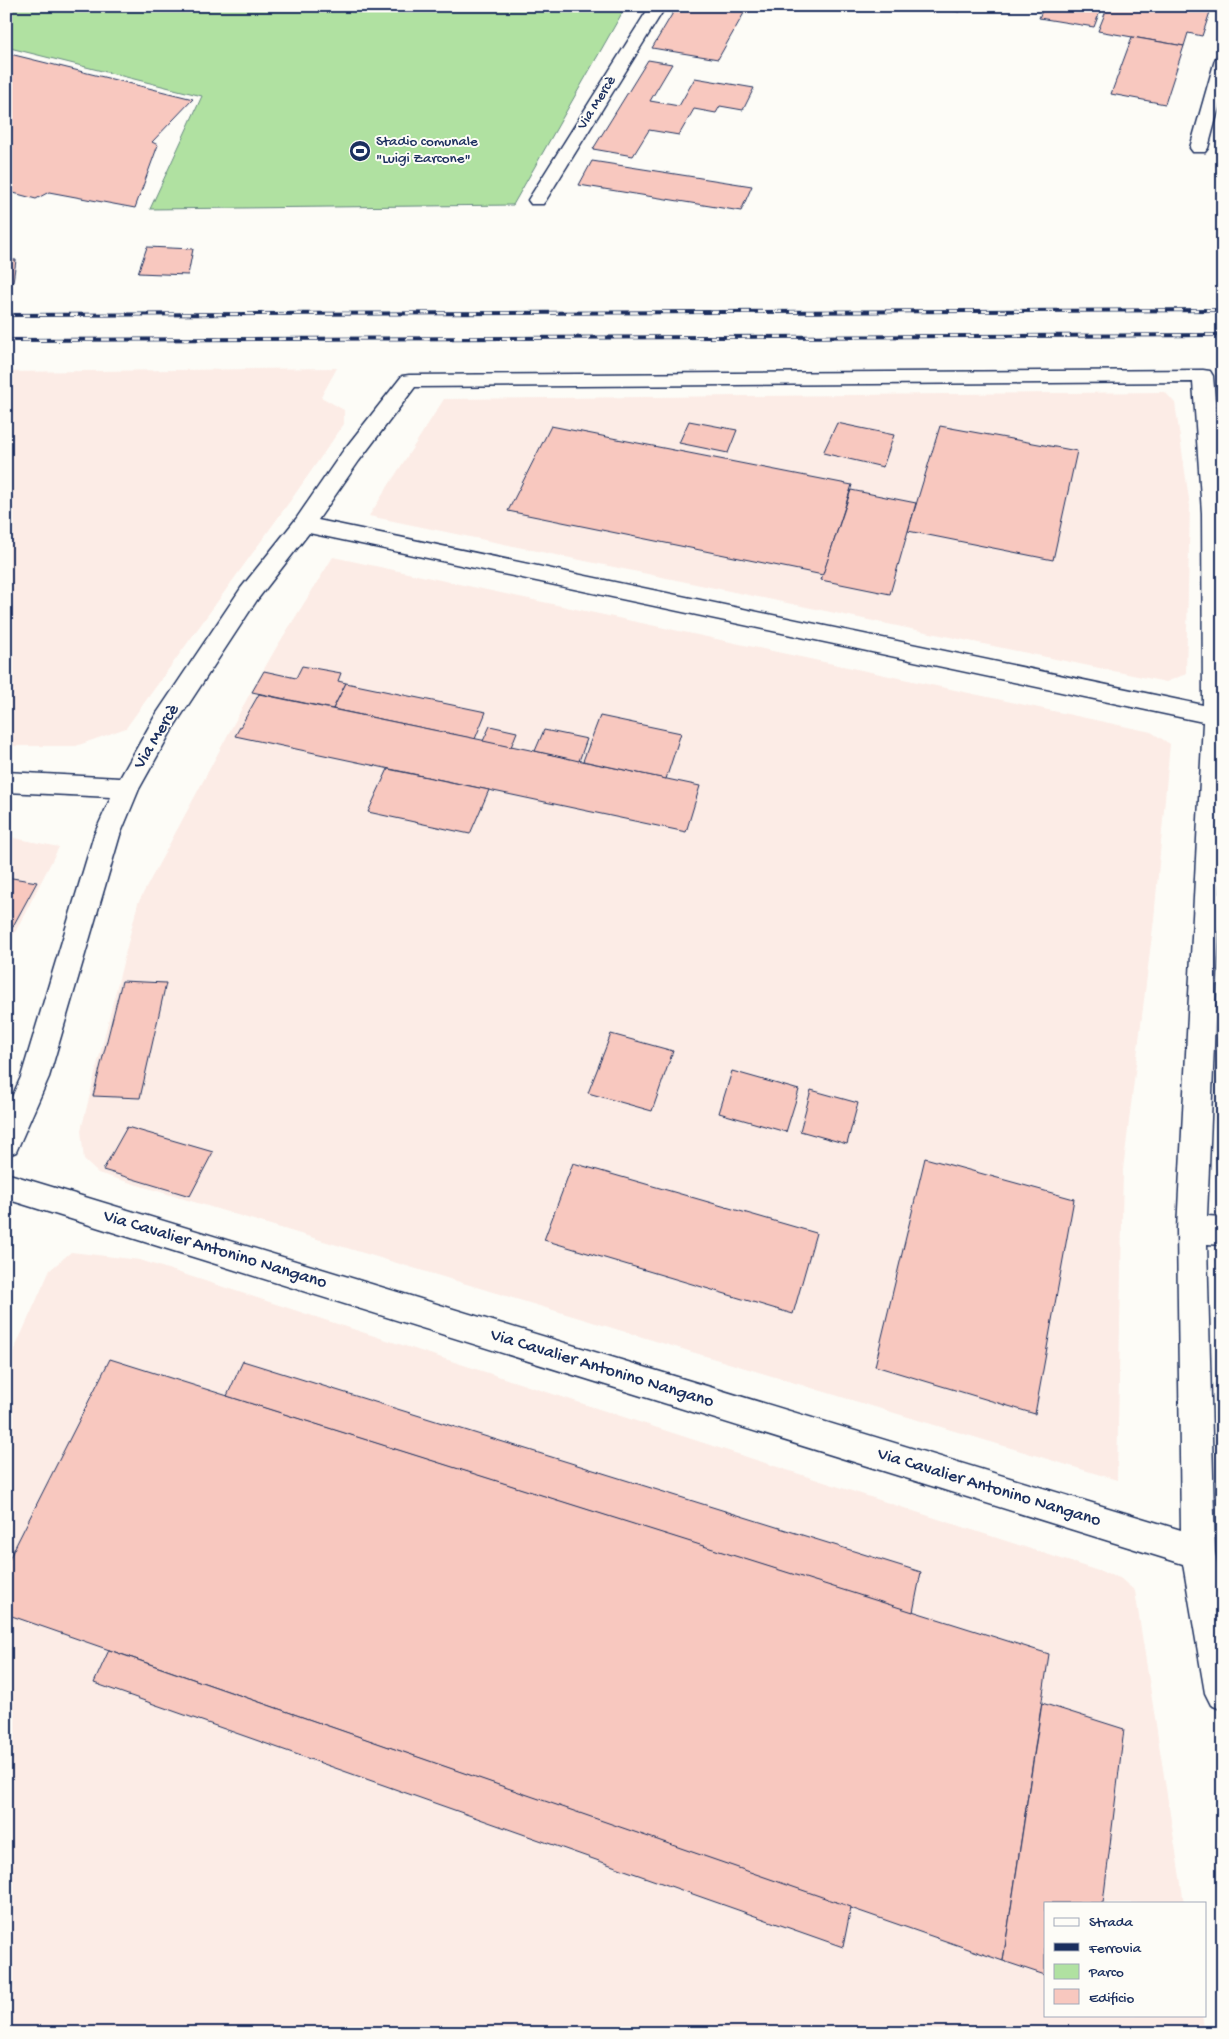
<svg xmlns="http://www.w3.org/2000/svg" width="1229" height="2039" viewBox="0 0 1229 2039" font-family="'Gochi Hand',sans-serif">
<rect width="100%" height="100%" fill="#fdfcf7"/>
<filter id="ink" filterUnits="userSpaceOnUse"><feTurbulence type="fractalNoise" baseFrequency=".02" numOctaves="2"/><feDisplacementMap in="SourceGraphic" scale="10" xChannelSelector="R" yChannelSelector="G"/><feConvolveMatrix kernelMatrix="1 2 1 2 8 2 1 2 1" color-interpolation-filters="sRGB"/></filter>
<g filter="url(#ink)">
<!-- built -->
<g fill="#fcece6">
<polygon points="337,368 321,397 344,410 344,424 293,497 126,728 76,746 6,746 6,372"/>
<polygon points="1165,392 1175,403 1190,506 1186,674 1166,682 369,516 444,399"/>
<polygon points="333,557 1151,732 1170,744 1154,919 1123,1170 1117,1480 98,1173 84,1160 81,1130 138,903 248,697 276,648"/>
<polygon points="6,824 14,838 59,847 6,950"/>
<polygon points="71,1252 140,1260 1120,1578 1135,1591 1184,1903 1045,1903 1045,2015 1202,2015 1205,2033 6,2033 6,1368 50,1270"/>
</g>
<!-- green -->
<polygon fill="#b0e1a1" stroke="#668880" points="6,6 626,6 513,205 150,209 202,96 6,47"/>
<!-- building -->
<g fill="#f8c8bf" stroke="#1b2f5e">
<polygon points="677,6 748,6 718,59 652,48"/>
<polygon points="928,6 962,6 959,12"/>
<polygon points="1044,6 1102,6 1094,27 1039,18"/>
<polygon points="1108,6 1212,6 1202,36 1188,33 1184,46 1098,31"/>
<polygon points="1132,37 1184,46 1165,104 1111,94"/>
<polygon points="6,53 193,99 152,142 158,145 135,208 49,192 36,199 6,191"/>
<polygon points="648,60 672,64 650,101 679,106 695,78 754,88 743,110 720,106 716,113 694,109 679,135 649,130 633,156 593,149"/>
<polygon points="592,161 752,186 741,211 579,185"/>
<polygon points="147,247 193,249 188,275 138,273"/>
<polygon points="6,260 16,260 13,282 6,283"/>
<polygon points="689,421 737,430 728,453 679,443"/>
<polygon points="837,423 894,435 883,467 823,453"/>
<polygon points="551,426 852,485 823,575 508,511"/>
<polygon points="940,426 1077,451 1053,560 908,531"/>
<polygon points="851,490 916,503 890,594 821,580"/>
<polygon points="302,666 341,673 338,681 346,683 333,709 252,692 264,671 296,678"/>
<polygon points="346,683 486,712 475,739 333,709"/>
<polygon points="259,694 535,751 700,786 686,832 235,736"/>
<polygon points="600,716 681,733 666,779 583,761"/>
<polygon points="490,726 517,732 511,747 483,741"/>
<polygon points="544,730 587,739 579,761 535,751"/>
<polygon points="388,769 489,790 470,834 368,812"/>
<polygon points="6,877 37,882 6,939"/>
<polygon points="122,981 166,983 140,1098 93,1096"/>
<polygon points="611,1034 673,1051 652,1111 588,1093"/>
<polygon points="732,1071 799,1090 786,1132 719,1113"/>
<polygon points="811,1090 858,1103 847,1144 800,1131"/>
<polygon points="127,1127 213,1152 190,1196 103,1170"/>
<polygon points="925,1158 1074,1199 1035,1414 875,1366"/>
<polygon points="573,1163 816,1233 793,1314 544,1240"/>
<polygon points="110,1359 1049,1654 1003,1961 6,1614 6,1565"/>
<polygon points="243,1361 921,1572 913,1612 227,1396"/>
<polygon points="109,1650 851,1907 843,1947 94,1683"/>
<polygon points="1042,1703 1124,1729 1103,1903 1045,1903 1045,1975 1003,1961"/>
</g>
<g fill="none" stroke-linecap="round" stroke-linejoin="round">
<!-- street casing -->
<g stroke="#1b2f5e" stroke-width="3">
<g id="street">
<polygon points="650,6 666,6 546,200 543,204 531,204 528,200"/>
<polygon points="1223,55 1223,92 1208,148 1205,152 1193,152 1190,148 1215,60 1217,56"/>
<path d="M 1203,370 L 1210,371 L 1213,376 L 1223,498 L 1223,826 L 1207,1216 L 1223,1217 L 1223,1245 L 1207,1244 L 1215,1552 L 1223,1596 L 1223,1710 L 1211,1705 L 1205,1693 L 1183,1564 L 6,1199 L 6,1173 L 1181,1530 L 1177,1229 L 1203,722 L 309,533 L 257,600 L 173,728 L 139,789 L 120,835 L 49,1077 L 16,1152 L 6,1156 L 6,1110 L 21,1077 L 94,835 L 111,797 L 6,792 L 6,772 L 120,778 L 155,716 L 241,588 L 296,519 L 343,451 L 402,376 L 409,375 ZM 1193,382 L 1202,513 L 1203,705 L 318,520 L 359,461 L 415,387 Z"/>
</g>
</g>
<!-- street -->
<use href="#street" fill="#fdfcf7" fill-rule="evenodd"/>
<!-- rail casing -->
<g stroke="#1b2f5e" stroke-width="4">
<g id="rail">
<polyline points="6,315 1223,310"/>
<polyline points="6,340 1223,335"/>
</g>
</g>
<!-- rail -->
<use href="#rail" stroke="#fdfcf7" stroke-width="2.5" stroke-dasharray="8" stroke-linecap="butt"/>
</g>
</g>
<!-- icons -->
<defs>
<g id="stadium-disc" transform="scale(1.125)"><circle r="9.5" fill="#1b2f5e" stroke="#fdfcf7"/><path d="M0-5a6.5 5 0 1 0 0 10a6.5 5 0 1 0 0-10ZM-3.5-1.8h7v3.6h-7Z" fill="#fff"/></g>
</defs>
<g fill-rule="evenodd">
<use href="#stadium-disc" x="360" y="151"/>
</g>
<g text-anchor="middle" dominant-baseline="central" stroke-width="4" stroke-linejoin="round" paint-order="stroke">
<!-- far-street labels -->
<g font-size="15" fill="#1b2f5e" stroke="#fdfcf7">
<text transform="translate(597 103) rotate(-58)">Via Mercè</text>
</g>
<!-- far-poi labels -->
<g font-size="15" fill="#1b2f5e" stroke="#fdfcf7" text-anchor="start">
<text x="376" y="142">Stadio comunale<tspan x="376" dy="17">"Luigi Zarcone"</tspan></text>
</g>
<!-- street labels -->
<g font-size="18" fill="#1b2f5e" stroke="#fdfcf7">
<text transform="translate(157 737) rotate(-59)">Via Mercè</text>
<text transform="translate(215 1250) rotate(17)">Via Cavalier Antonino Nangano</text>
<text transform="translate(602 1369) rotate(17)">Via Cavalier Antonino Nangano</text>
<text transform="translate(989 1488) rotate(17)">Via Cavalier Antonino Nangano</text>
</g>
</g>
<!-- margin -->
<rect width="1229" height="2039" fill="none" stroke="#fdfcf7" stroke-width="25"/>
<rect x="12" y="12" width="1204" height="2014" fill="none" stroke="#1b2f5e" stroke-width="2" filter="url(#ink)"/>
<!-- legend -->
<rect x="1044" y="1902" width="162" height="115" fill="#fdfcf7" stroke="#a3aaba"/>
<rect x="1054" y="1918" width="25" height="8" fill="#fdfcf7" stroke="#a3aaba"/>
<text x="1089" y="1926" font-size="15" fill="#1b2f5e">Strada</text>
<rect x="1054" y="1943" width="25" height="8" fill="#1b2f5e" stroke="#a3aaba"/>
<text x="1089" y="1952" font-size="15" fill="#1b2f5e">Ferrovia</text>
<rect x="1054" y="1964" width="25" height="15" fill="#b0e1a1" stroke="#a3aaba"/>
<text x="1089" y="1976" font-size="15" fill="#1b2f5e">Parco</text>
<rect x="1054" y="1989" width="25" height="15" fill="#f8c8bf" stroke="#a3aaba"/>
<text x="1089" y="2002" font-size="15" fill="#1b2f5e">Edificio</text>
</svg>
